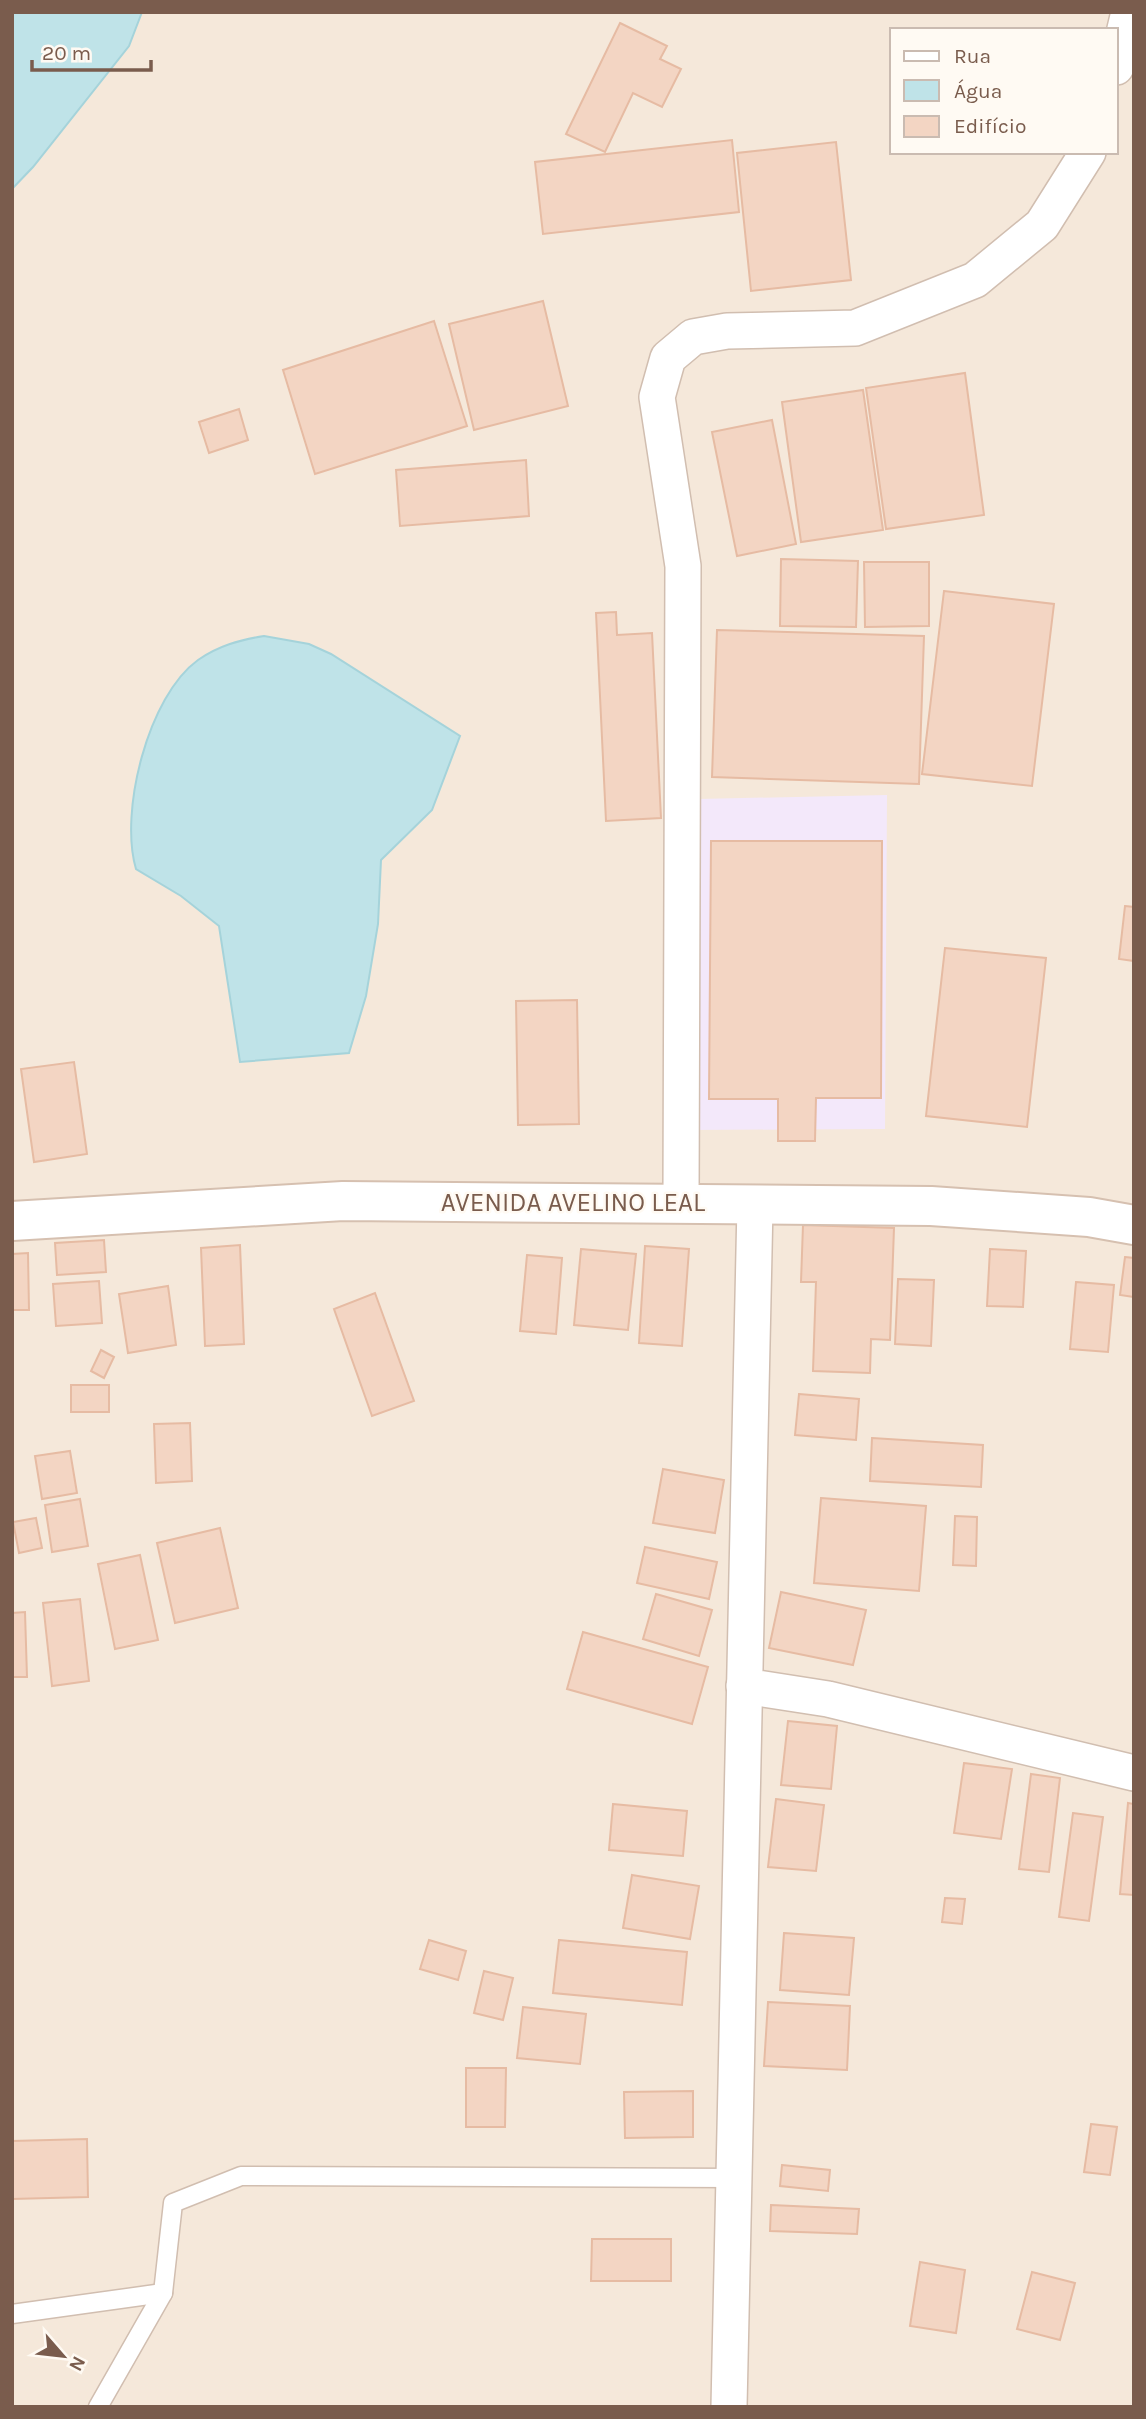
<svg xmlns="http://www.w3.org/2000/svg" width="1146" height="2419" viewBox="0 0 1146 2419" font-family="Karla,sans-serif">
<rect width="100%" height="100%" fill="#fdf6ec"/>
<!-- residential -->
<path fill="#f5e8da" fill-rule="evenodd" d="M 142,12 L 1134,12 L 1134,2407 L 12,2407 L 12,189 L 33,167 L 129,46 ZM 892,30 L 1116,30 L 1116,152 L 892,152 Z"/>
<!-- education -->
<polygon fill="#f3e8fa" points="887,795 885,1129 690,1130 698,799"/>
<!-- water -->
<g fill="#bfe3e8" stroke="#a5d3da" stroke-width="2">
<polygon points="12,12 142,12 129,46 33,167 12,189"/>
<path d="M 264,636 L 309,644 L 331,654 L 460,736 L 432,810 L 381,860 L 378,924 L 366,996 L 349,1053 L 240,1062 L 219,926 L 181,896 L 136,869 C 119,812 148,696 198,660 C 218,646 239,640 264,636 Z"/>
</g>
<!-- building -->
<g fill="#f3d5c3" stroke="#e6bba3" stroke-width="2">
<polygon points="620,23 667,46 660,59 681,69 662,107 633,93 605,152 566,134"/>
<polygon points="732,140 739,212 543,234 535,162"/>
<polygon points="836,142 851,280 751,291 737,153"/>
<polygon points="543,301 568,406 474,430 449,324"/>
<polygon points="434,321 467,426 315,474 283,370"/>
<polygon points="965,373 984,515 886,529 866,388"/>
<polygon points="863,390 883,530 801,542 782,402"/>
<polygon points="239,409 248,440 209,453 199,422"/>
<polygon points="772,420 796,544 737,556 712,432"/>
<polygon points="526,460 529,516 400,526 396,470"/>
<polygon points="781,559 858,561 856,627 780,626"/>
<polygon points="864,562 929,562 929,626 865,627"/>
<polygon points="944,591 1054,604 1032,786 922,774"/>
<polygon points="616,612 617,635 652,633 661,818 606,821 596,613"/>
<polygon points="717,630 924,636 919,784 712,777"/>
<polygon points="711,841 882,841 881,1098 816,1098 815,1141 778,1141 778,1099 709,1099"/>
<polygon points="1125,906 1134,907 1134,961 1119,959"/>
<polygon points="945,948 1046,958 1027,1127 926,1116"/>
<polygon points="577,1000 579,1124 518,1125 516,1001"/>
<polygon points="74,1062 87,1154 34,1162 21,1069"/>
<polygon points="803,1225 894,1228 890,1340 871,1339 870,1373 813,1371 816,1282 801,1282"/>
<polygon points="104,1240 106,1272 57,1275 55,1243"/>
<polygon points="240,1245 244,1344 205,1346 201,1248"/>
<polygon points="645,1246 689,1249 682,1346 639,1343"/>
<polygon points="581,1249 636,1254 628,1330 574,1325"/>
<polygon points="990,1249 1026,1251 1023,1307 987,1306"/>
<polygon points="28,1253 29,1310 12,1310 12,1254"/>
<polygon points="527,1255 562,1258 556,1334 520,1331"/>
<polygon points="1125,1257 1134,1258 1134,1297 1120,1295"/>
<polygon points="898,1279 934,1280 931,1346 895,1344"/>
<polygon points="99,1281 102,1323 56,1326 53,1284"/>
<polygon points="1076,1282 1114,1285 1108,1352 1070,1349"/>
<polygon points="168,1286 176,1345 128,1353 119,1294"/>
<polygon points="375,1293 414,1401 372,1416 334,1309"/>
<polygon points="101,1350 114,1357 104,1378 91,1371"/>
<rect x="71" y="1385" width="38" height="27"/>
<polygon points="799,1394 859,1399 856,1440 795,1435"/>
<polygon points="190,1423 192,1481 156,1483 154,1424"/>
<polygon points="872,1438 983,1445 981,1487 870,1481"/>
<polygon points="70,1451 77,1493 42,1499 35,1456"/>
<polygon points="663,1469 724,1480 715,1533 653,1523"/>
<polygon points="821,1498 926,1506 919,1591 814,1583"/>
<polygon points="80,1499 88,1546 52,1552 45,1505"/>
<polygon points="955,1516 977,1517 976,1566 953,1565"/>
<polygon points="36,1518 42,1548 19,1553 13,1522"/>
<polygon points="220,1528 238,1608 175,1623 157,1543"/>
<polygon points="645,1547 717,1562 709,1599 637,1583"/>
<polygon points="140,1555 158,1640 115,1649 98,1564"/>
<polygon points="781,1592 866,1610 853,1665 769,1648"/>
<polygon points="656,1594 712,1610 699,1656 643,1639"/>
<polygon points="80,1599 89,1681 52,1686 43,1603"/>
<polygon points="25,1612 27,1677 12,1677 12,1613"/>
<polygon points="583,1632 708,1667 692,1724 567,1689"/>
<polygon points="788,1721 837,1726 831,1789 781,1785"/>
<polygon points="964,1763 1012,1769 1001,1839 954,1833"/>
<polygon points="1031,1774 1060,1778 1049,1872 1019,1869"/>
<polygon points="776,1799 824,1805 816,1871 768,1867"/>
<polygon points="1128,1803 1134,1804 1134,1895 1120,1894"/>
<polygon points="613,1804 687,1811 683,1856 609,1850"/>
<polygon points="1073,1813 1103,1817 1089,1921 1059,1917"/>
<polygon points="632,1875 699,1886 690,1939 623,1928"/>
<polygon points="945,1898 965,1899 962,1924 942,1922"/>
<polygon points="784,1933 854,1938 849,1995 780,1990"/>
<polygon points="429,1940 466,1951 458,1980 420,1969"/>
<polygon points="559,1940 687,1952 682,2005 553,1993"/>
<polygon points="484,1971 513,1978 503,2020 474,2013"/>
<polygon points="768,2002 850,2006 847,2070 764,2066"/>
<polygon points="523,2007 586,2014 580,2064 517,2058"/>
<polygon points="466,2068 506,2068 505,2127 466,2127"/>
<polygon points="693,2091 693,2137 625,2138 624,2092"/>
<polygon points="1091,2124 1117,2127 1110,2175 1084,2172"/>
<polygon points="87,2139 88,2197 12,2199 12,2141"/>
<polygon points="782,2165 830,2170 828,2191 780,2186"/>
<polygon points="771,2205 859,2209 857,2234 770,2231"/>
<polygon points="592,2239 671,2239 671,2281 591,2281"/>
<polygon points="920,2262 965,2270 956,2333 910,2326"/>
<polygon points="1032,2272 1075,2283 1060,2340 1017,2329"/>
</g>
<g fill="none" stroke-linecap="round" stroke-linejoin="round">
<!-- lane casing -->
<g stroke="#d1beb0" stroke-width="21">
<g id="lane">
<polyline points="12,2314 163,2293"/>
<polyline points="98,2407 163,2293 173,2203 241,2176 734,2178"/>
</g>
</g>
<!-- street casing -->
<g stroke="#d1beb0" stroke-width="38">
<g id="street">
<polyline points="1116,67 1129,12"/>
<polyline points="681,1202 683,566 657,397 668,358 693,337 727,331 855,328 975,280 1042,225 1088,152"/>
<polyline points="744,1686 828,1699 1134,1773"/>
<polyline points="729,2407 755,1205"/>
</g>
</g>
<!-- secondary casing -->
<g stroke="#d6c0b0" stroke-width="42">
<polyline id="secondary" points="12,1221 343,1201 931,1206 1089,1217 1134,1225"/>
</g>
<!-- lane -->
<use href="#lane" stroke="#fff" stroke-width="18"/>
<!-- street -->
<use href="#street" stroke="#fff" stroke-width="35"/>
<!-- secondary -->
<use href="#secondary" stroke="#fff" stroke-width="38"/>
</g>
<g text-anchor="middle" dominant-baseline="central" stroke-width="5" stroke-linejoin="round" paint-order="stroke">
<!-- street labels -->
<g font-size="26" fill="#7a5c4d" stroke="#fffaf3">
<text x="573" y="1202">AVENIDA AVELINO LEAL</text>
</g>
</g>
<!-- border -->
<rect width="1146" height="2419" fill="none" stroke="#7a5c4d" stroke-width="28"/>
<!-- legend -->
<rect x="890" y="28" width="228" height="126" fill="#fffaf3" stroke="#cabbb1" stroke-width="2"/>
<rect x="904" y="51" width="35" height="10" fill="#ffffff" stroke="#cabbb1" stroke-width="2"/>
<text x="954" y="63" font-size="21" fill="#7a5c4d">Rua</text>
<rect x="904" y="80" width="35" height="21" fill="#bfe3e8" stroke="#cabbb1" stroke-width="2"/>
<text x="954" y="98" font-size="21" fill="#7a5c4d">Água</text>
<rect x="904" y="116" width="35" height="21" fill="#f3d5c3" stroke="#cabbb1" stroke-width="2"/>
<text x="954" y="133" font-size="21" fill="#7a5c4d">Edifício</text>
<!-- north arrow -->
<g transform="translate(63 2356) rotate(118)" stroke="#fffaf3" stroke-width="5" paint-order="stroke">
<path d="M0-5L12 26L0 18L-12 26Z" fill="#7a5c4d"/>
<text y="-10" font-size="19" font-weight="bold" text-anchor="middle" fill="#7a5c4d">N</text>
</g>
<!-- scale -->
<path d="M32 60v10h119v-10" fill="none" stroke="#7a5c4d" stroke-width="3.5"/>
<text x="42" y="60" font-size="21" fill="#7a5c4d" stroke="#fffaf3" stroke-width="5" paint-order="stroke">20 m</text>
</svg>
